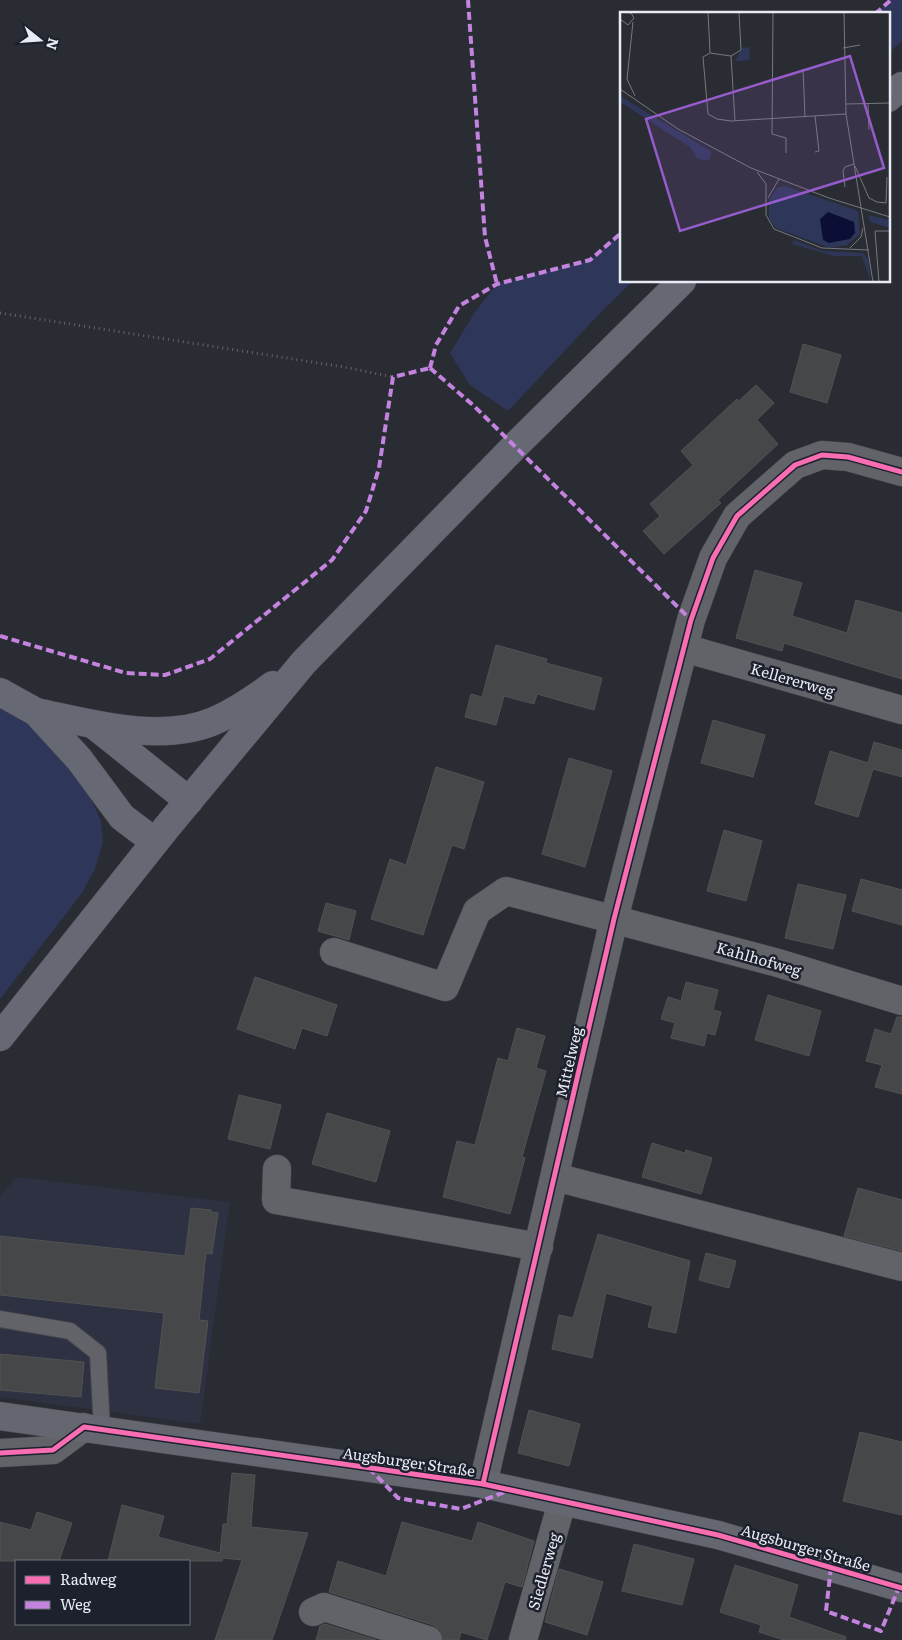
<svg xmlns="http://www.w3.org/2000/svg" width="902" height="1640" viewBox="0 0 902 1640" font-family="Literata,serif">
<rect width="100%" height="100%" fill="#2a2c33"/>
<!-- built -->
<path fill="#2d3142" fill-rule="evenodd" d="M 17,1177 L 230,1202 L 200,1424 L 0,1397 L 0,1390 L 84,1362 L 0,1354 L 0,1295 L 199,1317 L 206,1259 L 0,1236 L 0,1196 ZM 218,1213 L 212,1254 L 186,1251 Z"/>
<!-- green -->
<g fill="#2e375a">
<polygon points="891,0 902,0 902,41 888,53 888,14 875,14"/>
<polygon points="621,233 621,281 633,281 603,310 508,411 469,384 450,353 475,312 497,284 590,260"/>
<polygon points="0,705 28,723 72,768 94,805 101,821 103,841 95,869 82,893 0,999"/>
</g>
<!-- building -->
<g fill="#454749" stroke="#505253">
<polygon points="803,344 841,355 827,403 790,392"/>
<polygon points="756,385 774,403 757,420 778,444 718,500 721,503 664,554 643,531 660,516 650,504 693,465 681,451 737,399 739,401"/>
<polygon points="755,570 802,583 792,616 847,633 856,600 902,613 902,679 784,643 782,651 736,638"/>
<polygon points="496,645 547,659 546,663 602,678 594,710 537,694 534,704 504,696 496,725 465,717 471,694 482,697"/>
<polygon points="713,720 765,735 753,777 701,763"/>
<polygon points="874,742 902,750 902,777 873,769 858,817 815,804 830,751 868,763"/>
<polygon points="569,758 612,771 585,867 542,854"/>
<polygon points="436,767 484,782 464,849 452,845 423,935 371,919 390,859 406,865"/>
<polygon points="724,830 762,841 746,901 707,891"/>
<polygon points="861,879 902,890 902,925 852,911"/>
<polygon points="798,884 846,895 833,949 785,938"/>
<polygon points="326,903 356,911 349,940 318,931"/>
<polygon points="255,977 337,1005 327,1036 302,1028 295,1049 237,1029"/>
<polygon points="686,982 718,990 713,1010 721,1012 715,1035 707,1033 704,1046 671,1038 675,1023 661,1019 668,997 681,1001"/>
<polygon points="768,995 821,1011 809,1056 755,1040"/>
<polygon points="897,1017 902,1017 902,1094 875,1087 882,1065 866,1061 875,1029 891,1034"/>
<polygon points="517,1028 545,1036 536,1068 546,1071 522,1157 525,1158 510,1214 443,1197 457,1141 475,1145 498,1058 508,1061"/>
<polygon points="239,1095 281,1105 270,1149 228,1139"/>
<polygon points="327,1113 390,1131 376,1182 312,1164"/>
<polygon points="652,1143 685,1153 686,1150 712,1158 701,1194 642,1177"/>
<polygon points="858,1188 902,1200 902,1251 844,1236"/>
<polygon points="191,1208 211,1210 211,1212 218,1213 212,1254 206,1253 199,1320 208,1321 199,1393 155,1388 164,1313 0,1295 0,1236 185,1256"/>
<polygon points="598,1234 690,1261 676,1333 648,1327 653,1306 606,1293 592,1358 552,1349 559,1315 573,1318"/>
<polygon points="706,1253 736,1261 729,1288 699,1280"/>
<polygon points="0,1354 84,1362 81,1397 0,1390"/>
<polygon points="529,1410 580,1424 569,1466 518,1453"/>
<polygon points="860,1432 902,1442 902,1515 843,1501"/>
<polygon points="232,1473 255,1475 251,1527 308,1533 272,1640 215,1640 242,1560 223,1558 222,1561 108,1561 122,1505 164,1516 158,1537 220,1553 223,1524 227,1524"/>
<polygon points="37,1512 72,1523 59,1561 0,1561 0,1522 31,1530"/>
<polygon points="402,1522 472,1541 478,1522 534,1541 522,1587 505,1582 487,1640 461,1632 459,1640 443,1640 440,1630 433,1625 329,1592 338,1561 386,1576"/>
<polygon points="634,1544 694,1559 682,1605 622,1591"/>
<polygon points="735,1565 798,1585 789,1617 846,1637 845,1640 784,1640 759,1632 761,1625 720,1612"/>
<polygon points="559,1569 603,1582 587,1635 545,1622"/>
<polygon points="325,1624 376,1640 316,1640 320,1626"/>
</g>
<g fill="none" stroke-linecap="round" stroke-linejoin="round">
<!-- lane casing -->
<g stroke="#46484e" stroke-width="18">
<polyline id="lane" points="0,1319 70,1331 98,1353 102,1430"/>
</g>
<!-- street casing -->
<g stroke="#46484e" stroke-width="29">
<g id="street">
<polyline points="684,648 902,710"/>
<polyline points="334,952 445,987 477,911 506,891 778,963 902,1001"/>
<polyline points="277,1169 276,1200 539,1247"/>
<polyline points="555,1177 902,1267"/>
<polyline points="0,1453 53,1450 84,1427"/>
<polyline points="483,1484 614,919 691,620 713,558 737,516 795,465 822,455 848,457 902,472"/>
<polyline points="313,1612 324,1607 428,1640"/>
<polyline points="523,1640 562,1502"/>
</g>
</g>
<!-- secondary casing -->
<g stroke="#46484e" stroke-width="29">
<polyline id="secondary" points="0,1416 483,1484 718,1535 902,1588"/>
</g>
<!-- primary casing -->
<g stroke="#46484e" stroke-width="29">
<g id="primary">
<polyline points="888,98 902,86"/>
<polyline points="0,692 36,712 79,759 122,817 155,842"/>
<path d="M 36,712 C 90,723 160,744 214,721 C 235,712 254,699 273,685"/>
<polyline points="94,725 189,801"/>
<polyline points="0,1037 167,827 304,662 520,441 682,281"/>
</g>
</g>
<!-- path -->
<polyline stroke="#64656a" stroke-width="3" stroke-dasharray="1 4" stroke-linecap="butt" points="0,313 344,367 393,377"/>
<!-- lane -->
<use href="#lane" stroke="#616369" stroke-width="16"/>
<!-- street -->
<use href="#street" stroke="#616369" stroke-width="28"/>
<!-- secondary -->
<use href="#secondary" stroke="#64676f" stroke-width="28"/>
<!-- primary -->
<use href="#primary" stroke="#666974" stroke-width="28"/>
<!-- quiet -->
<g stroke="#c483df" stroke-width="4" stroke-dasharray="8 4" stroke-linecap="butt">
<polyline points="468,0 485,237 497,284"/>
<polyline points="875,14 891,0"/>
<polyline points="430,368 474,406 691,620"/>
<polyline points="430,368 436,345 459,306 497,284 590,260 621,233"/>
<polyline points="0,636 126,673 165,675 210,659 332,560 366,511 379,468 393,377 430,368"/>
<polyline points="369,1468 398,1498 461,1509 507,1491"/>
<polyline points="831,1567 826,1611 881,1631 899,1587"/>
</g>
<!-- cycleway casing -->
<g stroke="#1d212d" stroke-width="8">
<g id="cycleway">
<polyline points="0,1453 53,1450 84,1427 483,1484 718,1535 902,1588"/>
<polyline points="483,1484 614,919 691,620 713,558 737,516 795,465 822,455 848,457 902,472"/>
</g>
</g>
<!-- cycleway -->
<use href="#cycleway" stroke="#f96db3" stroke-width="5"/>
</g>
<g text-anchor="middle" dominant-baseline="central" stroke-width="5" stroke-linejoin="round" paint-order="stroke">
<!-- street labels -->
<g font-size="15" fill="#e8ebf3" stroke="#1d212d">
<text transform="translate(793 679) rotate(16)">Kellererweg</text>
<text transform="translate(759 958) rotate(16)">Kahlhofweg</text>
<text transform="translate(568 1062) rotate(-77)">Mittelweg</text>
<text transform="translate(409 1461) rotate(8)">Augsburger Straße</text>
<text transform="translate(806 1547) rotate(16)">Augsburger Straße</text>
<text transform="translate(543 1571) rotate(-74)">Siedlerweg</text>
</g>
</g>
<!-- overview -->
<g transform="translate(620 12)">
<rect width="270" height="270" fill="#2a2c33"/>
<path d="M 129,35 L 130,48 L 115,49 L 122,36 ZM 0,84 L 92,140 L 90,146 L 87,149 L 77,146 L 70,135 L 0,90 ZM 165,174 L 238,199 L 240,222 L 227,233 L 210,236 L 156,216 L 149,207 L 149,188 L 157,176 ZM 248,203 L 270,208 L 270,216 L 250,210 ZM 174,228 L 203,239 L 243,241 L 248,247 L 251,270 L 242,244 L 214,244 L 172,232 Z" fill="#2e375a"/>
<path d="M 208,200 L 234,210 L 235,221 L 230,227 L 209,231 L 203,228 L 200,207 Z" fill="#0b0f35"/>
<path fill="none" stroke="#767880" stroke-width="1" d="M 0,0 L 11,1 L 14,6 L 8,13 L 0,7M 88,0 L 90,41 L 83,45 L 88,102 L 97,107 L 111,109 L 226,102M 153,0 L 152,122 L 166,126 L 166,141M 224,0 L 226,102 L 253,270M 13,10 L 7,67 L 15,84M 223,36 L 240,33M 90,41 L 111,44 L 121,38 L 119,0M 111,44 L 115,109M 183,57 L 185,105M 0,77 L 58,117 L 131,156 L 209,186 L 270,205M 248,91 L 249,118M 226,92 L 270,91M 195,104 L 199,139 L 195,140M 235,154 L 249,186 L 257,190 L 266,191 L 267,165M 137,160 L 146,172 L 146,203 L 154,217 L 202,236 L 249,238M 225,175 L 223,159 L 225,155 L 234,152M 148,186 L 159,167M 230,236 L 241,225 L 243,216M 259,270 L 255,219 L 270,219"/>
<path fill="#965ccc" fill-opacity="0.15" stroke="#965ccc" stroke-width="2.5" d="M 230,44 L 264,156 L 60,219 L 26,107 Z"/>
<rect width="270" height="270" fill="none" stroke="#e8ebf3" stroke-width="2.5"/>
</g>
<!-- legend -->
<rect x="15" y="1560" width="175" height="65" fill="#1d212d" stroke="#6e727c"/>
<rect x="25" y="1576" width="25" height="8" fill="#f96db3" stroke="#6e727c"/>
<text x="60" y="1585" font-size="15" fill="#e8ebf3">Radweg</text>
<rect x="25" y="1601" width="25" height="8" fill="#c483df" stroke="#6e727c"/>
<text x="60" y="1610" font-size="15" fill="#e8ebf3">Weg</text>
<!-- north arrow -->
<g transform="translate(40 40) rotate(107)" stroke="#1d212d" stroke-width="4" paint-order="stroke">
<path d="M0-4L9 19L0 12L-9 19Z" fill="#e8ebf3"/>
<text y="-8" font-size="14" font-weight="bold" text-anchor="middle" fill="#e8ebf3">N</text>
</g>
</svg>
